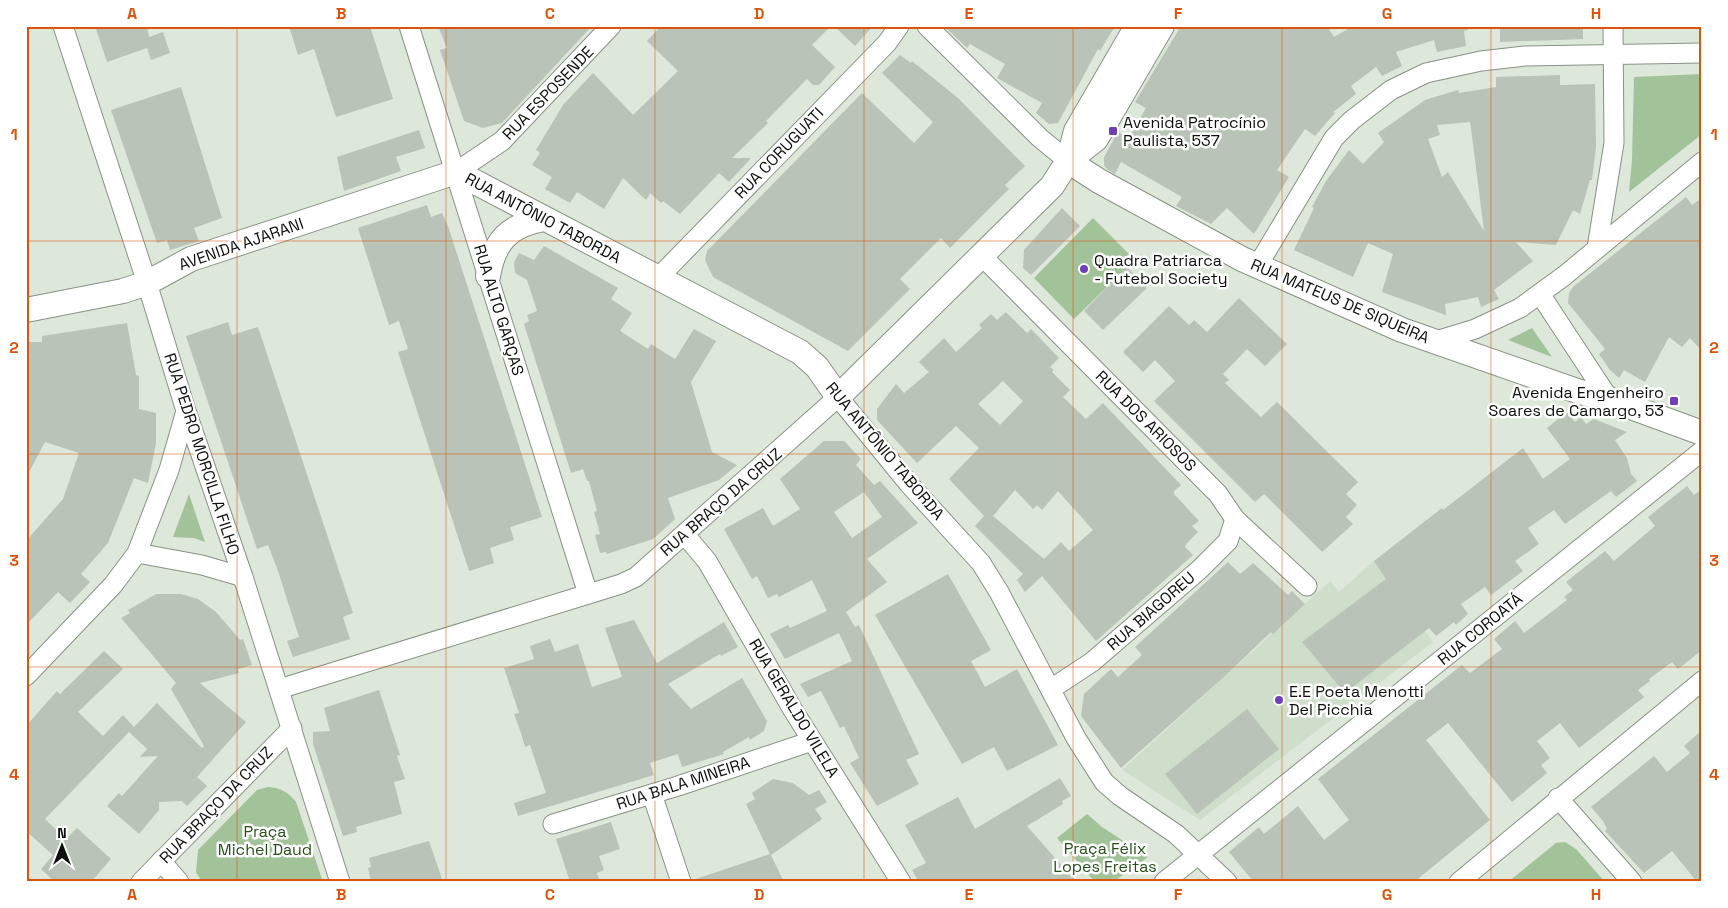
<svg xmlns="http://www.w3.org/2000/svg" width="1728" height="908" viewBox="0 0 1728 908" font-family="'Space Grotesk',sans-serif">
<rect width="100%" height="100%" fill="#dde7da"/>
<!-- built -->
<polygon fill="#cfdecb" points="1374,561 1433,642 1200,820 1122,770 1330,581 1339,592"/>
<!-- green -->
<g fill="#a2c299">
<polygon points="1702,74 1702,134 1629,192 1632,160 1634,77"/>
<polygon points="1093,218 1135,260 1074,319 1034,278"/>
<polygon points="1532,328 1552,357 1508,340"/>
<polygon points="189,494 205,542 194,538 173,537"/>
<path d="M 268,787 C 281,788 288,792 296,802 L 323,882 L 202,882 L 196,872 L 198,850 L 257,790 Z"/>
<polygon points="1087,814 1102,827 1148,857 1113,882 1095,882 1057,838"/>
<polygon points="1565,842 1576,849 1605,882 1508,882 1556,843"/>
</g>
<!-- building -->
<g fill="#b9c3b7" fill-rule="evenodd">
<polygon points="95,26 147,26 149,37 163,32 170,53 151,60 147,48 107,62"/>
<polygon points="289,26 370,26 393,99 336,117 314,49 298,55"/>
<polygon points="438,26 592,26 502,123 483,128 464,121 440,50 447,48"/>
<polygon points="661,26 831,26 812,45 835,67 819,85 813,85 807,79 766,121 768,123 732,158 751,158 729,182 719,173 680,214 663,201 661,203 650,193 646,200 623,178 604,209 577,192 570,203 545,189 552,177 532,165 540,153 536,150 563,105 593,73 633,115 678,71 647,41"/>
<polygon points="834,26 873,26 855,46"/>
<polygon points="944,26 1115,26 1100,51 1098,49 1058,123 1049,124 1036,113 1042,103 997,78 1005,64 970,44 967,48"/>
<polygon points="1181,26 1327,26 1334,37 1353,26 1467,26 1468,30 1464,31 1466,46 1437,52 1434,40 1396,52 1402,66 1382,76 1376,67 1351,86 1356,94 1333,112 1335,113 1315,136 1305,129 1277,170 1289,177 1254,234 1227,208 1211,224 1176,206 1182,197 1121,162 1115,174 1107,169 1104,165 1104,157 1118,132 1129,138 1146,108 1135,102"/>
<polygon points="1500,26 1583,26 1583,39 1500,42"/>
<polygon points="900,55 911,63 912,61 958,98 1025,166 1005,185 1009,189 950,248 941,238 900,279 910,289 848,351 713,277 705,260 707,251 862,93 914,143 933,122 882,73"/>
<path d="M 1560,75 L 1560,85 L 1595,84 L 1596,147 L 1592,180 L 1590,180 L 1580,214 L 1573,210 L 1556,245 L 1516,242 L 1533,261 L 1494,290 L 1499,299 L 1481,307 L 1478,297 L 1445,304 L 1446,315 L 1382,292 L 1393,254 L 1368,243 L 1353,277 L 1294,250 L 1314,208 L 1312,207 L 1326,181 L 1349,150 L 1363,164 L 1384,142 L 1378,133 L 1425,100 L 1458,90 L 1459,93 L 1496,87 L 1496,77 ZM 1470,122 L 1473,144 L 1484,231 L 1448,172 L 1442,177 L 1428,139 L 1440,135 L 1437,125 Z"/>
<polygon points="181,87 222,218 194,228 199,241 170,250 167,240 157,243 111,110"/>
<polygon points="419,130 425,148 396,157 401,171 344,191 337,157"/>
<polygon points="1686,197 1692,205 1702,198 1702,351 1690,338 1682,347 1669,337 1645,382 1624,370 1619,378 1610,370 1599,354 1605,349 1568,303 1569,293 1574,286"/>
<polygon points="427,205 431,217 442,213 448,226 542,517 510,527 514,540 490,548 494,563 469,571 398,352 408,349 399,321 389,325 358,228"/>
<polygon points="1062,208 1080,226 1031,275 1023,268 1024,250"/>
<polygon points="544,246 618,288 611,299 632,313 620,331 648,349 651,344 675,359 694,329 716,341 691,382 712,452 737,465 719,480 668,498 675,519 653,539 607,554 606,552 600,553 595,535 600,534 594,512 597,511 589,481 587,481 583,469 571,473 524,324 529,321 527,315 537,311 527,280 515,273 514,262 519,253 534,260"/>
<polygon points="1127,267 1147,288 1103,330 1084,311"/>
<polygon points="1239,298 1287,344 1265,366 1247,349 1223,374 1229,380 1225,383 1261,417 1277,402 1358,482 1346,494 1357,505 1346,517 1353,524 1322,552 1264,494 1255,502 1154,401 1175,381 1155,360 1143,372 1123,352 1169,306 1189,325 1194,320 1207,332"/>
<path d="M 1006,312 L 1027,333 L 1031,329 L 1059,358 L 1050,367 L 1054,370 L 1052,372 L 1070,390 L 1063,397 L 1086,419 L 1103,403 L 1181,485 L 1174,491 L 1174,494 L 1199,521 L 1192,526 L 1198,532 L 1186,544 L 1185,547 L 1193,555 L 1096,641 L 1042,576 L 1025,592 L 1017,580 L 1023,574 L 975,526 L 984,516 L 949,479 L 979,448 L 956,426 L 917,463 L 877,420 L 877,409 L 896,384 L 904,393 L 929,372 L 919,362 L 944,338 L 956,352 L 982,328 L 979,325 L 991,314 L 997,320 ZM 1003,381 L 1023,401 L 1000,425 L 978,404 ZM 1015,490 L 1033,509 L 1037,505 L 1042,510 L 1058,491 L 1093,530 L 1069,551 L 1061,542 L 1044,559 L 993,516 Z"/>
<polygon points="228,322 232,335 258,327 353,613 343,617 350,639 293,657 287,641 299,637 278,571 268,545 257,549 186,336"/>
<polygon points="127,323 136,375 139,376 139,409 156,413 156,443 148,483 134,478 108,543 81,574 90,582 70,603 58,592 26,625 26,541 63,499 79,453 45,442 26,478 26,342 42,342 42,336"/>
<polygon points="1567,412 1575,422 1581,417 1586,424 1594,419 1627,432 1615,440 1627,458 1631,474 1637,481 1616,497 1611,491 1565,524 1554,510 1528,528 1539,544 1515,561 1523,571 1491,595 1485,587 1461,604 1468,614 1456,625 1454,622 1436,636 1429,628 1345,693 1302,642 1386,579 1374,561 1442,508 1443,510 1523,448 1543,479 1570,459 1547,428"/>
<path d="M 824,441 L 844,441 L 861,459 L 856,465 L 874,485 L 880,481 L 918,523 L 867,559 L 887,582 L 846,612 L 855,627 L 859,625 L 919,754 L 906,760 L 919,784 L 877,806 L 850,763 L 859,758 L 844,726 L 840,728 L 821,691 L 808,697 L 800,684 L 852,661 L 839,633 L 785,659 L 770,634 L 788,625 L 790,628 L 827,611 L 812,580 L 779,597 L 777,594 L 768,598 L 757,576 L 752,579 L 724,529 L 763,508 L 773,526 L 800,509 L 780,479 ZM 864,492 L 882,517 L 852,538 L 834,512 Z"/>
<polygon points="1687,486 1694,495 1702,489 1702,650 1678,669 1672,662 1649,679 1650,681 1638,690 1644,697 1579,748 1560,723 1537,741 1550,758 1541,765 1547,773 1512,802 1448,723 1426,740 1490,820 1414,882 1254,882 1229,852 1259,827 1264,834 1298,806 1324,840 1349,820 1318,779 1462,665 1470,673 1502,649 1494,639 1515,621 1524,633 1567,600 1564,597 1573,590 1566,582 1605,551 1614,561 1655,526 1648,517"/>
<polygon points="1228,562 1240,574 1253,563 1288,595 1292,591 1305,604 1273,634 1271,632 1224,677 1121,768 1081,716 1084,694 1111,669 1118,677 1142,655 1135,647"/>
<polygon points="948,574 991,650 971,661 985,687 1017,669 1058,745 1007,771 994,747 962,764 875,615"/>
<polygon points="156,594 181,594 198,599 216,612 240,640 243,639 252,665 238,669 239,673 200,683 246,722 197,777 207,786 187,806 182,801 159,802 159,810 139,834 107,806 119,793 122,796 158,756 140,757 147,749 129,732 45,819 66,839 77,828 111,859 91,882 55,882 41,869 53,855 26,831 26,726 57,691 60,694 104,651 123,669 78,712 103,736 123,715 134,727 157,703 202,748 204,746 171,689 176,683 121,618 130,613 128,610"/>
<polygon points="634,620 657,663 724,622 738,647 721,656 720,654 668,684 691,709 742,678 767,721 764,731 750,740 749,737 723,752 724,754 682,767 678,754 650,763 654,775 518,816 514,803 546,793 530,745 525,747 521,733 514,714 519,713 504,668 534,659 530,646 550,639 555,652 578,644 592,687 622,677 605,628"/>
<polygon points="379,690 400,755 397,756 405,779 394,782 402,814 356,827 357,832 343,836 313,744 313,732 330,731 324,708"/>
<polygon points="1247,709 1279,749 1197,814 1165,774"/>
<polygon points="1702,730 1702,882 1697,882 1672,851 1644,873 1605,831 1607,829 1603,821 1591,807 1654,756 1667,772 1690,753 1684,746"/>
<polygon points="1060,778 1071,796 1062,801 1063,804 1027,826 1076,882 919,882 912,870 926,863 905,825 958,797 975,829"/>
<polygon points="773,779 793,783 809,795 819,790 827,802 815,809 822,819 771,855 784,882 697,882 696,879 770,854 746,804 755,799 752,793"/>
<polygon points="611,822 620,849 599,856 604,870 597,873 600,882 570,882 556,839"/>
<polygon points="429,841 443,882 371,882 368,868 371,867 369,858"/>
</g>
<g fill="none" stroke-linecap="round" stroke-linejoin="round">
<!-- minor casing -->
<g stroke="#889286" stroke-width="21">
<g id="minor">
<polyline points="63,26 147,283 186,411 243,577 340,882"/>
<polyline points="409,26 588,594"/>
<polyline points="927,26 1040,138 1068,161"/>
<polyline points="456,172 502,141 611,26"/>
<polyline points="1597,248 1614,143 1613,26"/>
<polyline points="983,257 1218,494 1235,519 1307,586"/>
<polyline points="1258,265 1334,138 1352,120 1391,90 1426,73 1481,61 1525,56 1702,53"/>
<polyline points="658,278 887,43 899,26"/>
<polyline points="1540,294 1609,399"/>
<polyline points="1436,341 1475,329 1520,308 1564,276 1702,162"/>
<polyline points="685,535 707,561 793,710 901,882"/>
<polyline points="137,553 202,565 243,577"/>
<polyline points="26,676 113,585 137,553 169,470 186,411"/>
<polyline points="279,689 621,584 636,577 838,397 909,484 981,563 999,592 1076,738 1104,782 1120,796 1176,834 1227,882"/>
<polyline points="1051,689 1092,662 1199,570 1228,541 1235,519"/>
<polyline points="652,794 681,882"/>
<polyline points="1558,798 1632,882"/>
<polyline points="553,824 678,786 812,741"/>
<polyline points="161,861 179,882"/>
<polyline points="141,882 292,728"/>
<polyline points="1164,882 1702,451"/>
<polyline points="1459,882 1702,681"/>
</g>
</g>
<!-- tertiary casing -->
<g stroke="#889286" stroke-width="26">
<g id="tertiary">
<polyline points="1068,161 1099,181 1242,259 1402,330 1580,392 1609,399 1702,433"/>
<polyline points="1068,161 1096,139 1162,26"/>
<path d="M 488,276 C 494,241 509,225 544,219"/>
<polyline points="26,310 123,291 147,283 191,259 456,172 800,352 817,367 838,397 1052,186 1068,161 1076,131 1137,26"/>
</g>
</g>
<!-- minor -->
<use href="#minor" stroke="#fff" stroke-width="19"/>
<!-- tertiary -->
<use href="#tertiary" stroke="#fff" stroke-width="24"/>
</g>
<!-- grid -->
<path fill="none" stroke="#dd550c" stroke-width="1" stroke-opacity="0.55" d="M 237,26 L 237,882M 446,26 L 446,882M 655,26 L 655,882M 864,26 L 864,882M 1073,26 L 1073,882M 1282,26 L 1282,882M 1491,26 L 1491,882M 26,241 L 1702,241M 26,454 L 1702,454M 26,667 L 1702,667"/>
<!-- markers -->
<g fill="#6e3fb7" stroke="#fff" stroke-width="2">
<rect x="1108" y="126" width="10" height="10" rx="2.5"/>
<circle cx="1084" cy="269" r="5"/>
<rect x="1669" y="396" width="10" height="10" rx="2.5"/>
<circle cx="1279" cy="700" r="5"/>
</g>
<g text-anchor="middle" dominant-baseline="central" stroke-width="5" stroke-linejoin="round" paint-order="stroke">
<!-- street labels -->
<g font-size="16" fill="#0c0f0b" stroke="#fff">
<text transform="translate(548 93) rotate(-46)">RUA ESPOSENDE</text>
<text transform="translate(779 153) rotate(-46)">RUA CORUGUATI</text>
<text transform="translate(543 218) rotate(28)">RUA ANTÔNIO TABORDA</text>
<text transform="translate(241 244) rotate(-19)">AVENIDA AJARANI</text>
<text transform="translate(1340 301) rotate(23)">RUA MATEUS DE SIQUEIRA</text>
<text transform="translate(499 310) rotate(73)">RUA ALTO GARÇAS</text>
<text transform="translate(1146 421) rotate(45)">RUA DOS ARIOSOS</text>
<text transform="translate(885 451) rotate(50)">RUA ANTÔNIO TABORDA</text>
<text transform="translate(202 454) rotate(72)">RUA PEDRO MORCILLA FILHO</text>
<text transform="translate(721 502) rotate(-41)">RUA BRAÇO DA CRUZ</text>
<text transform="translate(1151 611) rotate(-41)">RUA BIAGOREU</text>
<text transform="translate(1480 629) rotate(-39)">RUA COROATÁ</text>
<text transform="translate(794 708) rotate(59)">RUA GERALDO VILELA</text>
<text transform="translate(683 783) rotate(-18)">RUA BALA MINEIRA</text>
<text transform="translate(216 805) rotate(-46)">RUA BRAÇO DA CRUZ</text>
</g>
<!-- poi labels -->
<g font-size="16" fill="#0c0f0b" stroke="#fff" text-anchor="start">
<text x="1123" y="122">Avenida Patrocínio<tspan x="1123" dy="18">Paulista, 537</tspan></text>
<text x="1094" y="260">Quadra Patriarca<tspan x="1094" dy="18">- Futebol Society</tspan></text>
<text x="1664" y="392" text-anchor="end">Avenida Engenheiro<tspan x="1664" dy="18">Soares de Camargo, 53</tspan></text>
<text x="1289" y="691">E.E Poeta Menotti<tspan x="1289" dy="18">Del Picchia</tspan></text>
</g>
<!-- park labels -->
<g font-size="16" fill="#265019" stroke="#fff">
<text x="265" y="831">Praça<tspan x="265" dy="18">Michel Daud</tspan></text>
<text x="1105" y="848">Praça Félix<tspan x="1105" dy="18">Lopes Freitas</tspan></text>
</g>
</g>
<!-- border -->
<rect width="1728" height="908" fill="none" stroke="#ffffff" stroke-width="55"/>
<!-- north arrow -->
<g transform="translate(62 846)" stroke="#ffffff" stroke-width="4" paint-order="stroke">
<path d="M0-4L9 19L0 12L-9 19Z" fill="#0c0f0b"/>
<text y="-8" font-size="14" font-weight="bold" text-anchor="middle" fill="#0c0f0b">N</text>
</g>
<rect x="28" y="28" width="1672" height="852" fill="none" stroke="#dd550c" stroke-width="2"/>
<g font-size="16" text-anchor="middle" font-weight="bold" fill="#dd550c">
<text x="132" y="19">A</text>
<text x="341" y="19">B</text>
<text x="550" y="19">C</text>
<text x="759" y="19">D</text>
<text x="969" y="19">E</text>
<text x="1178" y="19">F</text>
<text x="1387" y="19">G</text>
<text x="1596" y="19">H</text>
<text x="14" y="140">1</text>
<text x="1714" y="140">1</text>
<text x="14" y="353">2</text>
<text x="1714" y="353">2</text>
<text x="14" y="566">3</text>
<text x="1714" y="566">3</text>
<text x="14" y="780">4</text>
<text x="1714" y="780">4</text>
<text x="132" y="900">A</text>
<text x="341" y="900">B</text>
<text x="550" y="900">C</text>
<text x="759" y="900">D</text>
<text x="969" y="900">E</text>
<text x="1178" y="900">F</text>
<text x="1387" y="900">G</text>
<text x="1596" y="900">H</text>
</g>
</svg>
